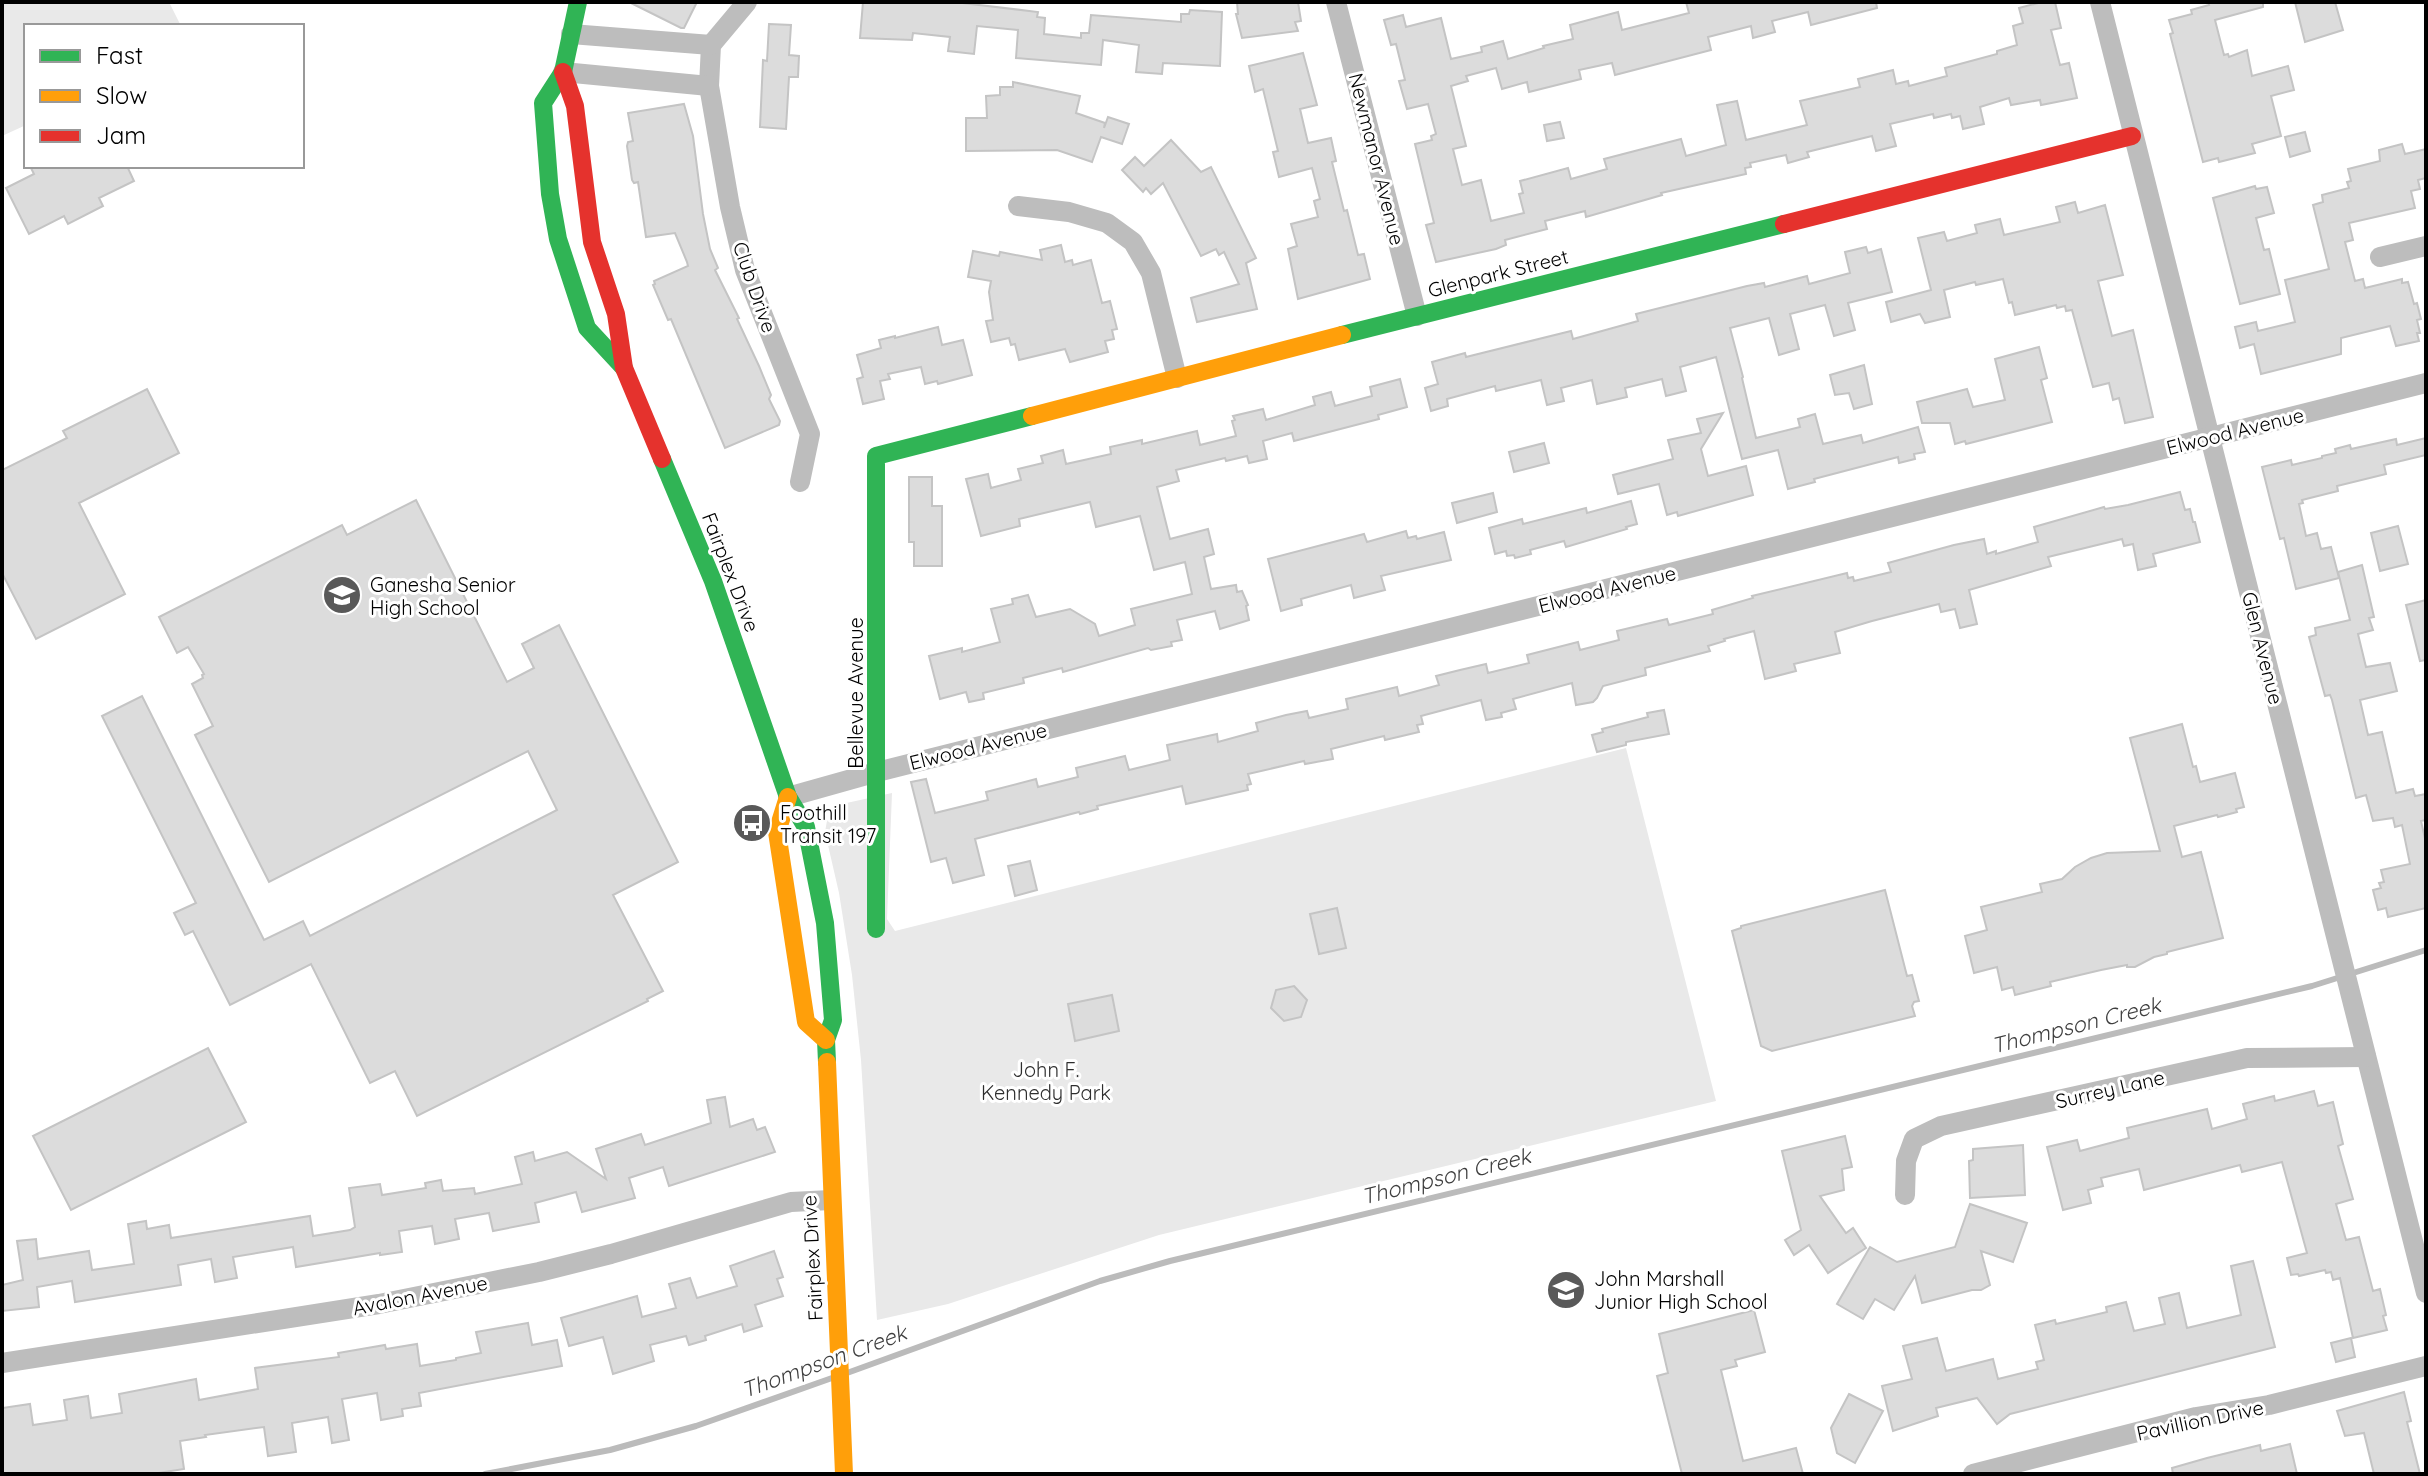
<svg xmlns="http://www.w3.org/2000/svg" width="2428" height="1476" viewBox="0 0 2428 1476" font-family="Quicksand,sans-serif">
<rect width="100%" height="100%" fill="#fff"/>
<!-- green -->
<g fill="#e9e9e9">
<polygon points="2,2 169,2 181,26 26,26 26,125 2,136"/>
<polygon points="1626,748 1716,1101 1159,1235 948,1304 877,1320 861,1060 852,975 839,893 825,832 828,815 842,804 892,793 887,919 895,931"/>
</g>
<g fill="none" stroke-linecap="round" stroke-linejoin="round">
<!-- stream -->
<g stroke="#bbb" stroke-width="6">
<polyline points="847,1373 1100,1281 1170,1261 2312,986 2426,950"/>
<polyline points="485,1474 610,1450 696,1426 832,1378"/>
</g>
</g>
<!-- building -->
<g fill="#dcdcdc" stroke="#c4c4c4" stroke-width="2">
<polygon points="629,2 697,2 684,28 681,28"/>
<polygon points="863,2 954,2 1038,12 1037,17 1045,18 1044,34 1081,38 1081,33 1089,33 1091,15 1181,22 1181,14 1189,14 1190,10 1222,12 1220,66 1163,63 1162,74 1136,72 1139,45 1103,40 1101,65 1016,58 1018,30 977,26 974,54 948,51 950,37 913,33 912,40 860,38"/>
<polygon points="1237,2 1298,2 1301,21 1295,22 1298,31 1242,38 1236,14 1238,14"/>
<polygon points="1686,2 1876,2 1877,8 1811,25 1808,12 1772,21 1775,32 1753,38 1751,26 1708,37 1711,50 1615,75 1612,63 1579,70 1581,79 1529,92 1527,82 1502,89 1496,68 1466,76 1468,81 1451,86 1466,146 1453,149 1462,185 1481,180 1491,221 1524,213 1519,194 1523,193 1520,181 1568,168 1571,179 1607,169 1604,159 1681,139 1686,156 1726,145 1717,105 1737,101 1746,140 1807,125 1800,101 1860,87 1858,79 1893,70 1896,84 1908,81 1909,86 1947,76 1945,68 1997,54 1997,51 2017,45 2013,26 2023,23 2019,8 2042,2 2055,2 2061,28 2051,30 2060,65 2069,63 2077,98 2041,105 2040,100 2011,105 2009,98 1980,107 1984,124 1963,129 1960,116 1952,118 1951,114 1934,118 1933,114 1890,124 1896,146 1876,151 1872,136 1807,152 1809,157 1788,163 1786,155 1750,163 1751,167 1745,168 1746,174 1661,193 1662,195 1586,217 1585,211 1545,221 1547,229 1505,240 1506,245 1496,249 1436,262 1426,225 1434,223 1415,144 1432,140 1431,136 1436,134 1428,104 1407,109 1399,81 1405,80 1396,44 1391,45 1384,20 1403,15 1406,27 1441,18 1451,59 1482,52 1481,47 1503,41 1508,59 1544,48 1543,46 1573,39 1570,25 1618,12 1622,30 1689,13"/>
<polygon points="2208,2 2263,2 2263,7 2215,20 2224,55 2228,54 2229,57 2247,50 2252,76 2288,66 2294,90 2271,96 2281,136 2252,144 2255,153 2219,162 2218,158 2203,162 2170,34 2173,33 2169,20 2192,14 2191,10 2209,5"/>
<polygon points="2295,2 2335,2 2343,30 2305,42"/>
<polygon points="769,24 791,25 789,55 799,56 798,77 789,77 786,129 760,127 763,60 767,61"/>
<polygon points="1303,53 1317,105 1300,109 1308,143 1331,138 1336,161 1332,162 1344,211 1347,210 1358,255 1364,254 1370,279 1298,299 1288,249 1297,246 1291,224 1318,217 1314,201 1320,199 1312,168 1279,177 1273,152 1278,151 1263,89 1255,92 1249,66"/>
<polygon points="1013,82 1080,96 1076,113 1105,123 1104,128 1108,117 1129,124 1122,144 1101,137 1092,162 1057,150 966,151 966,118 987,118 986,96 1000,95 1000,87 1013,87"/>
<polygon points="684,104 693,136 703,214 710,249 718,268 715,270 739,318 737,319 759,366 771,395 769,399 780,421 779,425 725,448 671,319 668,320 653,285 655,284 654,281 688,266 687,262 675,233 646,237 638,182 634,183 632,180 627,146 628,142 633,141 628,113"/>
<polygon points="1560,122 1564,138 1547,141 1544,125"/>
<polygon points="2305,132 2310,151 2290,157 2285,137"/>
<polygon points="1171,140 1201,172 1211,167 1256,258 1246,263 1257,309 1197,322 1191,298 1239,284 1224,252 1219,255 1216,249 1201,256 1163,183 1151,194 1146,188 1143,192 1122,170 1135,157 1144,166"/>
<polygon points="2402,144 2405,154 2426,149 2426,178 2418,180 2420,189 2411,191 2415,208 2349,223 2353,240 2345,242 2355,281 2363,279 2365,288 2402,279 2402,283 2408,282 2414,304 2417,303 2421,319 2417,320 2420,333 2417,333 2419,341 2396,346 2390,326 2341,338 2341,354 2261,374 2254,344 2240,348 2235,327 2256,322 2258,331 2295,322 2285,280 2329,269 2313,205 2323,202 2322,195 2349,188 2347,182 2351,181 2348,169 2380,161 2379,150"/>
<polygon points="30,166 127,166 134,181 99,198 103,206 68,224 64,216 29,234 6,188 34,174"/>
<polygon points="2255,186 2256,189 2267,187 2274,213 2256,218 2264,250 2269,249 2280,294 2240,304 2213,198"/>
<polygon points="2075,202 2078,213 2105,205 2123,275 2098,281 2112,336 2133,330 2153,417 2125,423 2119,398 2113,400 2109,383 2093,387 2072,310 2066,311 2065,306 2057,308 2056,305 2015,315 2012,302 2009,303 2003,279 1976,285 1975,282 1944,290 1950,317 1925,323 1920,314 1891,322 1886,302 1931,290 1918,238 1944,232 1947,241 1977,233 1975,225 2000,219 2004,235 2060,222 2056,207"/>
<polygon points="1061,245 1065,262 1072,260 1073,265 1091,260 1102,303 1110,301 1117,329 1112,330 1114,339 1105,341 1108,352 1070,362 1065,349 1019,360 1015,344 1011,345 1009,338 991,342 986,321 993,320 989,292 991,281 968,277 973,251 999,256 1000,252 1042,260 1040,250"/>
<polygon points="1866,247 1868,253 1881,249 1892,292 1848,303 1855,330 1834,336 1825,305 1790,314 1799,349 1779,355 1769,318 1730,328 1743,377 1742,378 1756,438 1800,427 1798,419 1815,414 1823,444 1861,435 1863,443 1918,427 1925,452 1914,454 1915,459 1899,463 1898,457 1814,479 1815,482 1788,489 1778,450 1742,459 1716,357 1680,367 1686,391 1666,396 1662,379 1625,388 1627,397 1597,404 1592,380 1561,388 1564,401 1547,405 1541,380 1496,391 1495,386 1447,399 1448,406 1431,411 1425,388 1438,384 1432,362 1465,353 1466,357 1571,331 1573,339 1638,321 1636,314 1747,286 1764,283 1765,287 1807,276 1809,284 1850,273 1845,252"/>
<polygon points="938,327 942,345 963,340 972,375 938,384 937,381 925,384 921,367 888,374 890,379 880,381 884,399 863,404 857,379 863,377 857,355 881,348 879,340 895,336 895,338"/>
<polygon points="2039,347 2047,378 2041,380 2052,422 1966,444 1965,441 1955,444 1950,423 1922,423 1917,402 1967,389 1973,407 2005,400 1995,359"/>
<polygon points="1864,365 1872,404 1854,409 1849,393 1835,395 1830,375"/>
<polygon points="1400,379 1407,407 1378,415 1379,419 1294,441 1292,433 1263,441 1267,459 1249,463 1247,456 1226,461 1225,458 1176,470 1179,481 1157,487 1170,539 1208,529 1214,554 1204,557 1211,589 1236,585 1237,592 1242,591 1248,605 1246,606 1249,620 1220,629 1215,611 1177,620 1182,640 1171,642 1172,646 1151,650 1148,648 1063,672 1062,668 1023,678 1024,683 983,693 984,699 969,702 966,692 940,699 929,656 962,648 962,652 1000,642 991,609 1013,604 1012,599 1028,595 1036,617 1070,609 1095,624 1099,636 1135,625 1131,609 1192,594 1185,562 1154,570 1140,516 1096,527 1090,502 1019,519 1020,526 981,536 966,479 988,474 991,488 1021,480 1018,469 1043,463 1041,456 1063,450 1066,464 1111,454 1110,447 1142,440 1142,444 1197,431 1200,445 1236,436 1232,421 1235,420 1233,416 1263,409 1266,420 1315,405 1313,397 1331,392 1335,406 1372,396 1370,387"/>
<polygon points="147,389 179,453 79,503 125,594 36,639 2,573 2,470 67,438 63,431"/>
<polygon points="1723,413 1701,449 1708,476 1746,466 1753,495 1678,516 1677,512 1667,515 1659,484 1618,494 1613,475 1673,459 1668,440 1701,433 1697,419"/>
<polygon points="2426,438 2426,455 2384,465 2386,474 2337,486 2338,491 2302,500 2303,503 2299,504 2306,536 2317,533 2321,549 2331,547 2339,578 2296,589 2284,538 2280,539 2262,467 2291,460 2292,465 2322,458 2322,456 2336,453 2335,449 2350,445 2351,449 2396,439 2397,445"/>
<polygon points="1544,443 1549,463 1514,472 1509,452"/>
<polygon points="909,477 932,477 932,506 942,506 942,566 914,566 914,542 909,542"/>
<polygon points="2180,492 2185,510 2190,509 2193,522 2195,522 2200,542 2153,554 2156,566 2138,570 2133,544 2124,546 2122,539 2048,557 2051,566 1969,590 1977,624 1960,628 1955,609 1941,612 1939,604 1872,621 1835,632 1840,653 1794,664 1796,671 1765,679 1754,631 1724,639 1725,641 1708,646 1710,651 1645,668 1646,675 1603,686 1597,698 1593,702 1576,705 1572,683 1513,699 1516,709 1501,713 1502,717 1486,720 1481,700 1421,716 1423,724 1417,725 1419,732 1385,740 1384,736 1331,749 1333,759 1305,764 1304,761 1248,774 1251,784 1247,785 1248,790 1186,804 1182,786 1097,806 1098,809 1080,814 1079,812 975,839 984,875 953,883 946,858 931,862 911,782 926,779 935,813 988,800 986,792 1036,779 1038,787 1078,777 1076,768 1125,756 1129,770 1170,760 1167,745 1217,734 1218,742 1258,731 1256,723 1286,715 1307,711 1309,718 1348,709 1346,699 1397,687 1399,696 1439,685 1436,676 1460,670 1486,664 1488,673 1529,663 1527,655 1578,642 1580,650 1619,640 1617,631 1667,619 1669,625 1713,614 1712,610 1753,598 1752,596 1847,573 1848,578 1853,577 1854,581 1891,572 1888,563 1954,545 1984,539 1987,554 1996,551 1996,554 2038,542 2034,527 2104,507 2105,509 2128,505"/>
<polygon points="1493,493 1497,512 1457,523 1452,503"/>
<polygon points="416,500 507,682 534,668 522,644 559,625 678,862 613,895 663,991 647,999 648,1001 417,1116 395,1071 370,1083 311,964 230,1005 193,931 185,935 174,913 196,903 102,716 142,696 264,940 303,921 310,936 557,810 528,751 269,882 195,735 213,726 192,684 203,678 202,675 204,674 188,647 177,653 159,617 342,525 347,535"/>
<polygon points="1631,501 1637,524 1626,527 1627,529 1566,547 1564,541 1530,550 1531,554 1515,558 1514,555 1507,556 1506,551 1495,554 1489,528 1522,519 1523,524 1586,508 1587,513"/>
<polygon points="2398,526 2408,564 2380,571 2371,533"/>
<polygon points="1406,531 1408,538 1416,536 1417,539 1444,532 1451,560 1381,576 1385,590 1354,598 1351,585 1301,599 1302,605 1281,611 1268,559 1364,534 1367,542"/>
<polygon points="2362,565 2374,617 2369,618 2373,630 2358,634 2366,667 2390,663 2397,691 2360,700 2368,735 2382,732 2396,793 2413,789 2415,796 2426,794 2426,820 2421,821 2426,843 2426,908 2388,917 2386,908 2378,910 2373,890 2381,888 2379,883 2384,882 2381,870 2410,864 2402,825 2395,827 2393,818 2373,821 2366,795 2356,798 2332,700 2330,695 2325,696 2309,637 2316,635 2315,628 2350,620 2338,572"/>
<polygon points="2426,600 2426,660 2420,661 2406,605"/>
<polygon points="1664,710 1669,734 1626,742 1626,745 1597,752 1592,735 1603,732 1602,729 1648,717 1647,713"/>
<polygon points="2182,724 2193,767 2196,766 2200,782 2235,773 2244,807 2236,809 2237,812 2218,817 2217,815 2174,826 2182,857 2201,852 2223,938 2167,952 2167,954 2154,957 2135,967 2127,967 2127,965 2101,970 2050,982 2051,986 2015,995 2013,987 2002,990 1997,967 1974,973 1965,936 1987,930 1981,907 2042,892 2040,884 2062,879 2075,867 2091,858 2107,853 2160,851 2130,738"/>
<polygon points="1030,861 1037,890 1015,896 1008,866"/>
<polygon points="1885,890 1907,976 1912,975 1919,1001 1914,1002 1912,1006 1915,1016 1772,1051 1761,1046 1732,931 1741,928 1741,926"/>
<polygon points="1337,908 1346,948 1319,954 1310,914"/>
<polygon points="1294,986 1307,1000 1301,1017 1284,1021 1271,1008 1276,990"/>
<polygon points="1112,995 1119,1031 1075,1041 1068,1004"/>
<polygon points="208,1048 246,1122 71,1210 33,1136"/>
<polygon points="2314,1091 2318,1106 2333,1102 2343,1144 2338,1146 2353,1199 2336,1204 2346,1240 2359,1237 2373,1291 2380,1289 2386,1315 2383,1316 2387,1330 2353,1338 2340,1278 2333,1280 2331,1272 2326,1273 2325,1270 2299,1276 2298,1274 2291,1275 2287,1258 2307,1253 2282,1162 2242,1172 2240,1165 2144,1190 2139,1169 2101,1178 2103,1186 2088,1190 2091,1203 2063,1210 2047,1147 2077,1140 2080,1151 2129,1138 2127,1128 2207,1109 2212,1129 2247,1119 2243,1104 2274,1096 2275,1101"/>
<polygon points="725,1097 730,1127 753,1119 757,1130 765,1127 775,1152 669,1186 663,1167 629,1178 635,1198 582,1212 576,1192 535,1203 539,1222 493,1231 489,1213 455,1219 459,1239 435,1244 432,1226 399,1231 402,1252 380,1255 380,1253 296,1267 293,1247 233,1257 237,1278 215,1282 211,1259 178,1265 181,1285 75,1302 72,1281 37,1287 39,1307 2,1311 2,1285 23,1280 17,1241 36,1239 38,1259 89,1251 92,1270 134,1264 128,1224 146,1221 147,1229 169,1225 171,1238 310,1216 313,1236 350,1230 355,1227 349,1188 380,1184 382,1195 426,1188 425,1183 441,1180 443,1191 474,1188 475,1194 522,1184 515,1157 533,1152 535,1161 567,1152 606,1179 596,1149 641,1134 645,1145 711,1123 707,1100"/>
<polygon points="1845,1136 1852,1167 1842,1169 1844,1190 1820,1196 1846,1233 1853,1228 1866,1248 1828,1273 1809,1245 1794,1255 1785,1240 1801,1230 1782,1151"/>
<polygon points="2023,1145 2025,1195 1970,1198 1969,1161 1973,1160 1973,1149"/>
<polygon points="1970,1204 2027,1223 2013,1262 1981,1251 1990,1285 1981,1290 1972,1290 1922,1303 1915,1276 1894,1310 1875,1299 1863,1319 1837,1304 1870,1247 1897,1262 1955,1247"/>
<polygon points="774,1251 783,1277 777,1279 783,1296 755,1305 762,1326 744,1332 742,1324 705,1336 706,1340 689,1345 686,1336 650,1345 654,1361 613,1374 603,1337 569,1346 561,1318 637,1296 642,1317 676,1308 669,1284 690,1278 697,1298 737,1286 730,1266"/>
<polygon points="2253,1261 2275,1347 2010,1414 1997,1424 1977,1398 1936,1408 1938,1416 1893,1431 1882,1386 1912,1379 1903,1346 1937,1338 1946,1371 1993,1359 1998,1379 2038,1369 2036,1362 2044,1360 2035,1325 2055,1320 2056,1324 2107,1312 2106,1307 2126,1302 2134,1331 2165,1324 2159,1298 2179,1293 2187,1328 2241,1315 2231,1266"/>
<polygon points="1754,1310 1765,1352 1735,1360 1737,1366 1721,1370 1743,1461 1796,1448 1803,1474 1682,1474 1657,1376 1668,1373 1659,1334"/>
<polygon points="528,1323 532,1345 557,1340 562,1366 419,1393 421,1406 402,1409 403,1416 381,1420 377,1393 342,1399 349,1440 332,1443 328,1417 292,1423 296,1452 268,1456 264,1427 205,1435 206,1437 180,1441 184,1469 152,1474 2,1474 2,1408 30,1404 33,1425 67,1420 64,1400 88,1396 91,1418 122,1413 119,1394 196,1379 199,1400 258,1389 255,1368 339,1357 338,1353 385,1345 386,1349 417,1344 420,1366 456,1360 456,1358 481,1353 476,1332"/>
<polygon points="2351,1338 2355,1357 2336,1362 2331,1343"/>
<polygon points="2404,1392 2411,1421 2407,1422 2420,1474 2374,1474 2364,1433 2345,1436 2337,1411"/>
<polygon points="1849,1394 1883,1411 1855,1463 1837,1453 1831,1428"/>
<polygon points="2290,1444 2297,1474 2173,1474 2172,1468 2207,1458 2260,1445 2261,1451"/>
</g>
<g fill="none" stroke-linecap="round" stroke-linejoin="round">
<!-- street -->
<g stroke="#bdbdbd" stroke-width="20">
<polyline points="747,2 711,45 709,86 730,207 745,270 810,434 800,482"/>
<polyline points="1336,2 1417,316"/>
<polyline points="2100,2 2426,1293"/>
<polyline points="571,34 711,45"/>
<polyline points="563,72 709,86"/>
<polyline points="1018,206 1069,212 1107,223 1133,242 1151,273 1177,378"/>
<polyline points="2380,257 2426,246"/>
<polyline points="788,797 877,772 2426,383"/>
<polyline points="1905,1195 1906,1161 1914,1139 1941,1126 2247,1058 2366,1057"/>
<polyline points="2,1363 379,1304 539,1272 611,1254 791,1202 831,1200"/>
<polyline points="1973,1474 2196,1417 2269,1405 2426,1366"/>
</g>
<!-- fast -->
<g stroke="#30b455" stroke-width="18">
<polyline points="578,2 563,72 543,103 550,194 558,239 587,328 624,368"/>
<polyline points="1342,335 1784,224"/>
<polyline points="662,459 713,581 788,797 806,827 825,923 833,1020 826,1040 827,1062"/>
<polyline points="876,929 876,456 1032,416"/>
</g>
<!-- slow -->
<g stroke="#ff9f0a" stroke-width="18">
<polyline points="1032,416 1342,335"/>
<polyline points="788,797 777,832 806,1022 826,1040"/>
<polyline points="827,1062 844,1474"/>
</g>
<!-- jam -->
<g stroke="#e5322d" stroke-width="18">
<polyline points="563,72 575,106 592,242 616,314 624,368 662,459"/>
<polyline points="1784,224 2132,136"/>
</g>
</g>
<!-- icons -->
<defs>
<g id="school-disc" transform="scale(2)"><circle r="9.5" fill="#595959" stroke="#fff"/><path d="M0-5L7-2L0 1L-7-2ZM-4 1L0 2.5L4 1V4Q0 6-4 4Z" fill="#fff"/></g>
<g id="bus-disc" transform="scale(2)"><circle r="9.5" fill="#595959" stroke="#fff"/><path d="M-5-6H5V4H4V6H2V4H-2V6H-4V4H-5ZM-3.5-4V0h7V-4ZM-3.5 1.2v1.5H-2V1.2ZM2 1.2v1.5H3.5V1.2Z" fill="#fff"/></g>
</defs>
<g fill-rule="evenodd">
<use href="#school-disc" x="342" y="595"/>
<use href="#bus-disc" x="752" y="823"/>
<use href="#school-disc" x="1566" y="1290"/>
</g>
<g text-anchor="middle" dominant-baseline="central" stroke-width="6" stroke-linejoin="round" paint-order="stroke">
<!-- street labels -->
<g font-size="20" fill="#000" stroke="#fff">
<text transform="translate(1377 159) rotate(76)">Newmanor Avenue</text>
<text transform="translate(1498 273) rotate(-14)">Glenpark Street</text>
<text transform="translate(755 287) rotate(71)">Club Drive</text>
<text transform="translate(2235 431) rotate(-14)">Elwood Avenue</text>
<text transform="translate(731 572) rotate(69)">Fairplex Drive</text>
<text transform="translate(1607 589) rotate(-14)">Elwood Avenue</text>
<text transform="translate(2263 648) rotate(76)">Glen Avenue</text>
<text transform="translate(855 693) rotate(-90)">Bellevue Avenue</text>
<text transform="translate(978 746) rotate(-14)">Elwood Avenue</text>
<text transform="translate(2110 1089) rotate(-13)">Surrey Lane</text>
<text transform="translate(812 1258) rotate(-93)">Fairplex Drive</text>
<text transform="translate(420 1295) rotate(-11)">Avalon Avenue</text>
<text transform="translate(2200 1420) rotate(-12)">Pavillion Drive</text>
</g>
<!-- poi labels -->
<g font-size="20" fill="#000" stroke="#fff" text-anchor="start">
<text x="370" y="584">Ganesha Senior<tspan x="370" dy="23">High School</tspan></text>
<text x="780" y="812">Foothill<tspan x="780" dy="23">Transit 197</tspan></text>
<text x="1594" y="1278">John Marshall<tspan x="1594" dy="23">Junior High School</tspan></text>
</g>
<!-- park labels -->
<g font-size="20" fill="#2e2e2e" stroke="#fff">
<text x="1046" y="1069">John F.<tspan x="1046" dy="23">Kennedy Park</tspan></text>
</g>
<!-- water labels -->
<g font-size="22" font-style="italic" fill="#3f3f3f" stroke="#fff">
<text transform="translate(2076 1025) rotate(-14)">Thompson Creek</text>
<text transform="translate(1446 1176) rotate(-14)">Thompson Creek</text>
<text transform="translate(824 1361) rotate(-20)">Thompson Creek</text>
</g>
</g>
<!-- border -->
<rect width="2428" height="1476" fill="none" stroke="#000000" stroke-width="8"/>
<!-- legend -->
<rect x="24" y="24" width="280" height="144" fill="#ffffff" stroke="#999999" stroke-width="2"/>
<rect x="40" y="50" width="40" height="12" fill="#30b455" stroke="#999999" stroke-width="2"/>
<text x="96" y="64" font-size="24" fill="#000000">Fast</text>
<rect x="40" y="90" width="40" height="12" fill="#ff9f0a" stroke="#999999" stroke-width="2"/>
<text x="96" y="104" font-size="24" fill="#000000">Slow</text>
<rect x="40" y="130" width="40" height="12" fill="#e5322d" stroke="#999999" stroke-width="2"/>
<text x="96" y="144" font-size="24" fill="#000000">Jam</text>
</svg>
